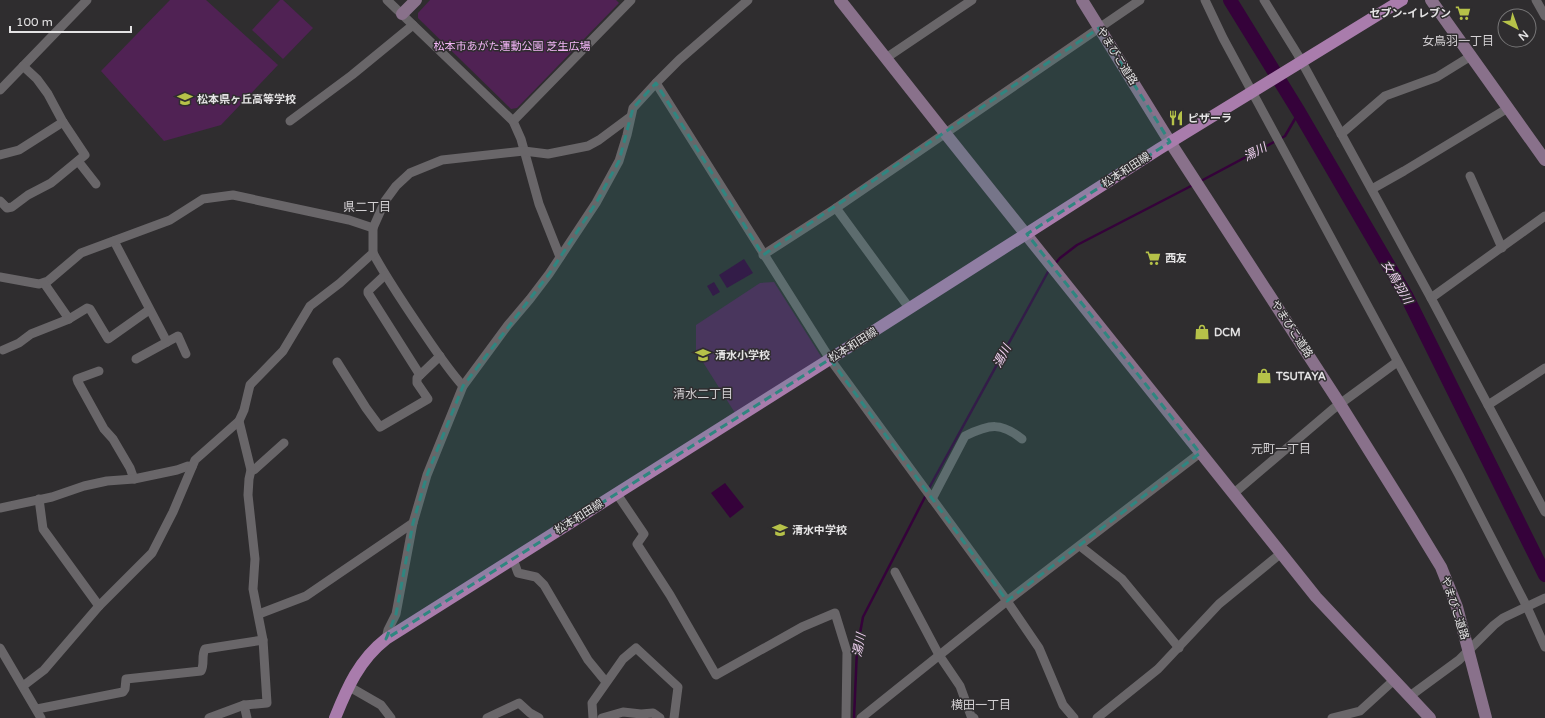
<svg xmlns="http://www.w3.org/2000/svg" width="1545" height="718" viewBox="0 0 1545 718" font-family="'Varela Round','Noto Sans JP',sans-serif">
<rect width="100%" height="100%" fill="#2f2d2f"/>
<!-- green -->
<g fill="#502254">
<polygon points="170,0 206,0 278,65 221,125 164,141 101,71"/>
<polygon points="280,0 283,0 313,28 283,59 252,30"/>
<polygon points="430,0 616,0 619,3 517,108 511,109 418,18 418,13"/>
<polygon points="774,282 822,358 735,413 696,351 696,325 760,283"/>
</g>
<!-- water -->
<g fill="#35023a">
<polygon points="744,259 753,273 727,288 719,275"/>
<polygon points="714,282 720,292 713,296 707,286"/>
<polygon points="725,483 744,507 730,518 711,493"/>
</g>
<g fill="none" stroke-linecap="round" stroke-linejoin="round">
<!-- stream -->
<g stroke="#35023a" stroke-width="2.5">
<polyline points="1280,139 1285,136 1299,112"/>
<polyline points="1199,182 1276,141"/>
<polyline points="1054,265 1060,258 1077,245 1193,185"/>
<polyline points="928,490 1049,270"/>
<polyline points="854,718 857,649 863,617 926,495"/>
</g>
<!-- river -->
<polyline stroke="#35023a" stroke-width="14" points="1230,0 1299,112 1407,297 1545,575"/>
<!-- street -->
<g stroke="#696669" stroke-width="9">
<polyline points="387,0 513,121 521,139 539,204 560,257"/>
<polyline points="1205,0 1223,38 1459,475 1527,607 1545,647"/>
<polyline points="1264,0 1298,55 1431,298 1545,512"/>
<polyline points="1536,0 1545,16"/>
<polyline points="886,58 972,0"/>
<polyline points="656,83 830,359 1007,601 1039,648 1063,705 1074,718"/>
<polyline points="0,90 87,0"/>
<polyline points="290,121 352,75 413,25"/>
<polyline points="513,121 631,0"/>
<polyline points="1341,134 1385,96 1437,77 1471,56"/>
<polyline points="0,155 19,150 63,122"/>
<polyline points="78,161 96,184"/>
<polyline points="1470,176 1502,248"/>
<polyline points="1372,189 1404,171 1508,108"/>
<polyline points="0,201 7,208 12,207 28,195 51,183 85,155 63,122 48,94 37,79 23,66"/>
<polyline points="836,208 910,309"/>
<polyline points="114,241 167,342"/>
<path d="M 373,253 C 387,279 404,304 421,329 C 434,348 447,368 463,386"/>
<polyline points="763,255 836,208 1140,0"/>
<polyline points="385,275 368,291 368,293 420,375"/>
<polyline points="0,277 39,284 48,281 81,253 170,220 203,199 233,195 349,220 373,228"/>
<polyline points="44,283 69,319"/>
<polyline points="1431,298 1545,216"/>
<polyline points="3,350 19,343 31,334 69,319 87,308 90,309 108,339 149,310"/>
<polyline points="136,359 178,336 186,354"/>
<polyline points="337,362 366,408 380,427 428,399 417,383 417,378 440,356"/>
<polyline points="99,371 77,379 78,382 104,429 113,439 130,468 134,479"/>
<polyline points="1488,405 1545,368"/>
<polyline points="251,470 254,470 284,443"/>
<polyline points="617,494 644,534 637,544 670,595 716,675 802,627 835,613 847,652 846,718"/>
<polyline points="1233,494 1333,409 1397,362"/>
<polyline points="39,499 43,529 99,606"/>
<path d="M 932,499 L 965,436 C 990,424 1001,422 1022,439"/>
<polyline points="0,508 52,497 84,486 107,481 134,479 177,470 188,466 192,467"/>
<polyline points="1080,546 1122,579 1179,648"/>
<polyline points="513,559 518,573 536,577 544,585 588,660 606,682"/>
<polyline points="895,572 939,655 960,686 971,716 974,718"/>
<polyline points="259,614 306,596 413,523"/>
<polyline points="386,639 388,630 396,614 413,523 427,475 463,386 508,325 530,299 549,274 596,203 619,161 627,135 633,108 656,83 679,60 748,0"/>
<polyline points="0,648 41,718"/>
<polyline points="23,686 44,670 99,606 152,553 173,512 195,460 239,421 244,410 250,385 283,351 310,306 340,283 373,253 373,228 385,201 396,186 410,173 442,160 524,151 548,154 588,146 599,140 630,117"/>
<polyline points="348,686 381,705 391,718"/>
<polyline points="1410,696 1459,660 1494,625 1503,618 1545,598"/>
<polyline points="244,705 247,718"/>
<path d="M 37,709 L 123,692 L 125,689 L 126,679 L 201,671 C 205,664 201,656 205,649 L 263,640"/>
<polyline points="209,718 244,705 267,703 263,640 253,589 255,559 248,495 249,479 251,470 239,421"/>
<polyline points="487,718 519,703 530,713 539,718"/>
<polyline points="593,718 592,703 623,659 636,648 678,687 674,718"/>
<polyline points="602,718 623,712 641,714 653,713 660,718"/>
<polyline points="861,718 1007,601 1200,453"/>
<polyline points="1097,718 1158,669 1219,604 1280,554"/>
<polyline points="1332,718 1360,711 1394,680"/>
</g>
<!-- secondary -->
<g stroke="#89718b" stroke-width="12">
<polyline points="840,0 945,133 1316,597 1430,718"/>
<polyline points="1082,0 1170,142 1340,404 1410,516 1441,567 1457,607 1486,718"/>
<polyline points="1431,0 1545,160"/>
<polyline points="402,14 416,0"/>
</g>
<!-- primary -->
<path stroke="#a97cac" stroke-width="12" d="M 335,718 C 347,688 359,660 386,639 L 830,359 L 1159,149 L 1402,0"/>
</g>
<!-- marked area -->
<path fill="#2f8680" fill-opacity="0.2" stroke="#2f8680" stroke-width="3" stroke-dasharray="8 5" stroke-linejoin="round" d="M 1099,28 L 1170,142 L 1027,234 L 1200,453 L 1007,601 L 830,359 L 386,639 L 396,614 L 413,523 L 427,475 L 463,386 L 549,274 L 596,203 L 619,161 L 633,108 L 656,83 L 763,255 Z"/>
<!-- icons -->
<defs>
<g id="supermarket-bare" transform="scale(1.2)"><path d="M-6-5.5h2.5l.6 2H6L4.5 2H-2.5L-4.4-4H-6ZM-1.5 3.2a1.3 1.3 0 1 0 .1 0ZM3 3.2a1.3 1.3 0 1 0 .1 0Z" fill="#b6c249" stroke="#2f2d2f" stroke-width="2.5" paint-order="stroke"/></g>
<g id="school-bare" transform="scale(1.2)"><path d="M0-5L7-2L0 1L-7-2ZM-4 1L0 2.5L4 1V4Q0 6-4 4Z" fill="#b6c249" stroke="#2f2d2f" stroke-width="2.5" paint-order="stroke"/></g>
<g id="restaurant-bare" transform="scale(1.2)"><path d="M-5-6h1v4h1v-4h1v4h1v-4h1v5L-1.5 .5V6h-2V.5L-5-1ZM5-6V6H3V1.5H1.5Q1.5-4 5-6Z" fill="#b6c249" stroke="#2f2d2f" stroke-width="2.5" paint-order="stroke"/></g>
<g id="shop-bare" transform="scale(1.2)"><path d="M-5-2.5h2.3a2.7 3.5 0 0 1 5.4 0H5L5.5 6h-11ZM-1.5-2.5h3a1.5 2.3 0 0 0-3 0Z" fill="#b6c249" stroke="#2f2d2f" stroke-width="2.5" paint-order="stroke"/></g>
</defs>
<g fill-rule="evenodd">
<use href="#supermarket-bare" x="1463" y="13"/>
<use href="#school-bare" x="185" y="99"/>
<use href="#restaurant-bare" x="1176" y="118"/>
<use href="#supermarket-bare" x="1153" y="258"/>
<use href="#shop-bare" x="1202" y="332"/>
<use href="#school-bare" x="703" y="355"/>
<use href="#shop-bare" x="1264" y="376"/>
<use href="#school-bare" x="780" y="530"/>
</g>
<g text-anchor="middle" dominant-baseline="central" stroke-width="3" stroke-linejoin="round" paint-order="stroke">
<!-- poi labels -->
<g font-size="11" font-weight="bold" fill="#e4e3e4" stroke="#2f2d2f" text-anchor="start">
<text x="1451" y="13" text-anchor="end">セブン-イレブン</text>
<text x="197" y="99">松本県ヶ丘高等学校</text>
<text x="1188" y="118">ピザーラ</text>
<text x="1165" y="258">西友</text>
<text x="1214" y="332">DCM</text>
<text x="715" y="355">清水小学校</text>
<text x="1276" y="376">TSUTAYA</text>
<text x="792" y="530">清水中学校</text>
</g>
<!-- park labels -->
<g font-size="11" fill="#f3b6f7" stroke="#2f2d2f">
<text x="512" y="46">松本市あがた運動公園 芝生広場</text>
</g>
<!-- street labels -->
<g font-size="11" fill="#e4e3e4" stroke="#2f2d2f">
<text transform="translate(1117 56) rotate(58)">やまびこ道路</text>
<text transform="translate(1126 170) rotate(-33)">松本和田線</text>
<text transform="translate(1292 329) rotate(57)">やまびこ道路</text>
<text transform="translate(853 345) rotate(-32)">松本和田線</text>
<text transform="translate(579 517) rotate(-32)">松本和田線</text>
<text transform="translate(1455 608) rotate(72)">やまびこ道路</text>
</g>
<!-- neighbourhood labels -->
<g font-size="12" fill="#d4d1d4" stroke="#2f2d2f">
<text x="1458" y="41">女鳥羽一丁目</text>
<text x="367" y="207">県二丁目</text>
<text x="703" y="394">清水二丁目</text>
<text x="1281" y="449">元町一丁目</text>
<text x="981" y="705">横田一丁目</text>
</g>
<!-- water labels -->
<g font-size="12" font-style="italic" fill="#f4d5f5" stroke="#2f2d2f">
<text transform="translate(1255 152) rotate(-28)">湯川</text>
<text transform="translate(1397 282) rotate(60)">女鳥羽川</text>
<text transform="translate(1002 356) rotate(-62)">湯川</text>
<text transform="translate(859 645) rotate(-80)">湯川</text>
</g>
</g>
<!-- north arrow -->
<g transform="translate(1517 28) rotate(139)"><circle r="19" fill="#2f2d2f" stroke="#777677"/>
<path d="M0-3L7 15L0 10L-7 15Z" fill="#b6c249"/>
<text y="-6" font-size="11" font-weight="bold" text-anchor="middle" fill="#e4e3e4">N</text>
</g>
<!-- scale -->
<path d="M10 26v6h121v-6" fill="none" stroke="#e4e3e4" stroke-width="2"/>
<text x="16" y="26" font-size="12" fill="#e4e3e4" stroke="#2f2d2f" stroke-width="3" paint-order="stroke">100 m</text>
</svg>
